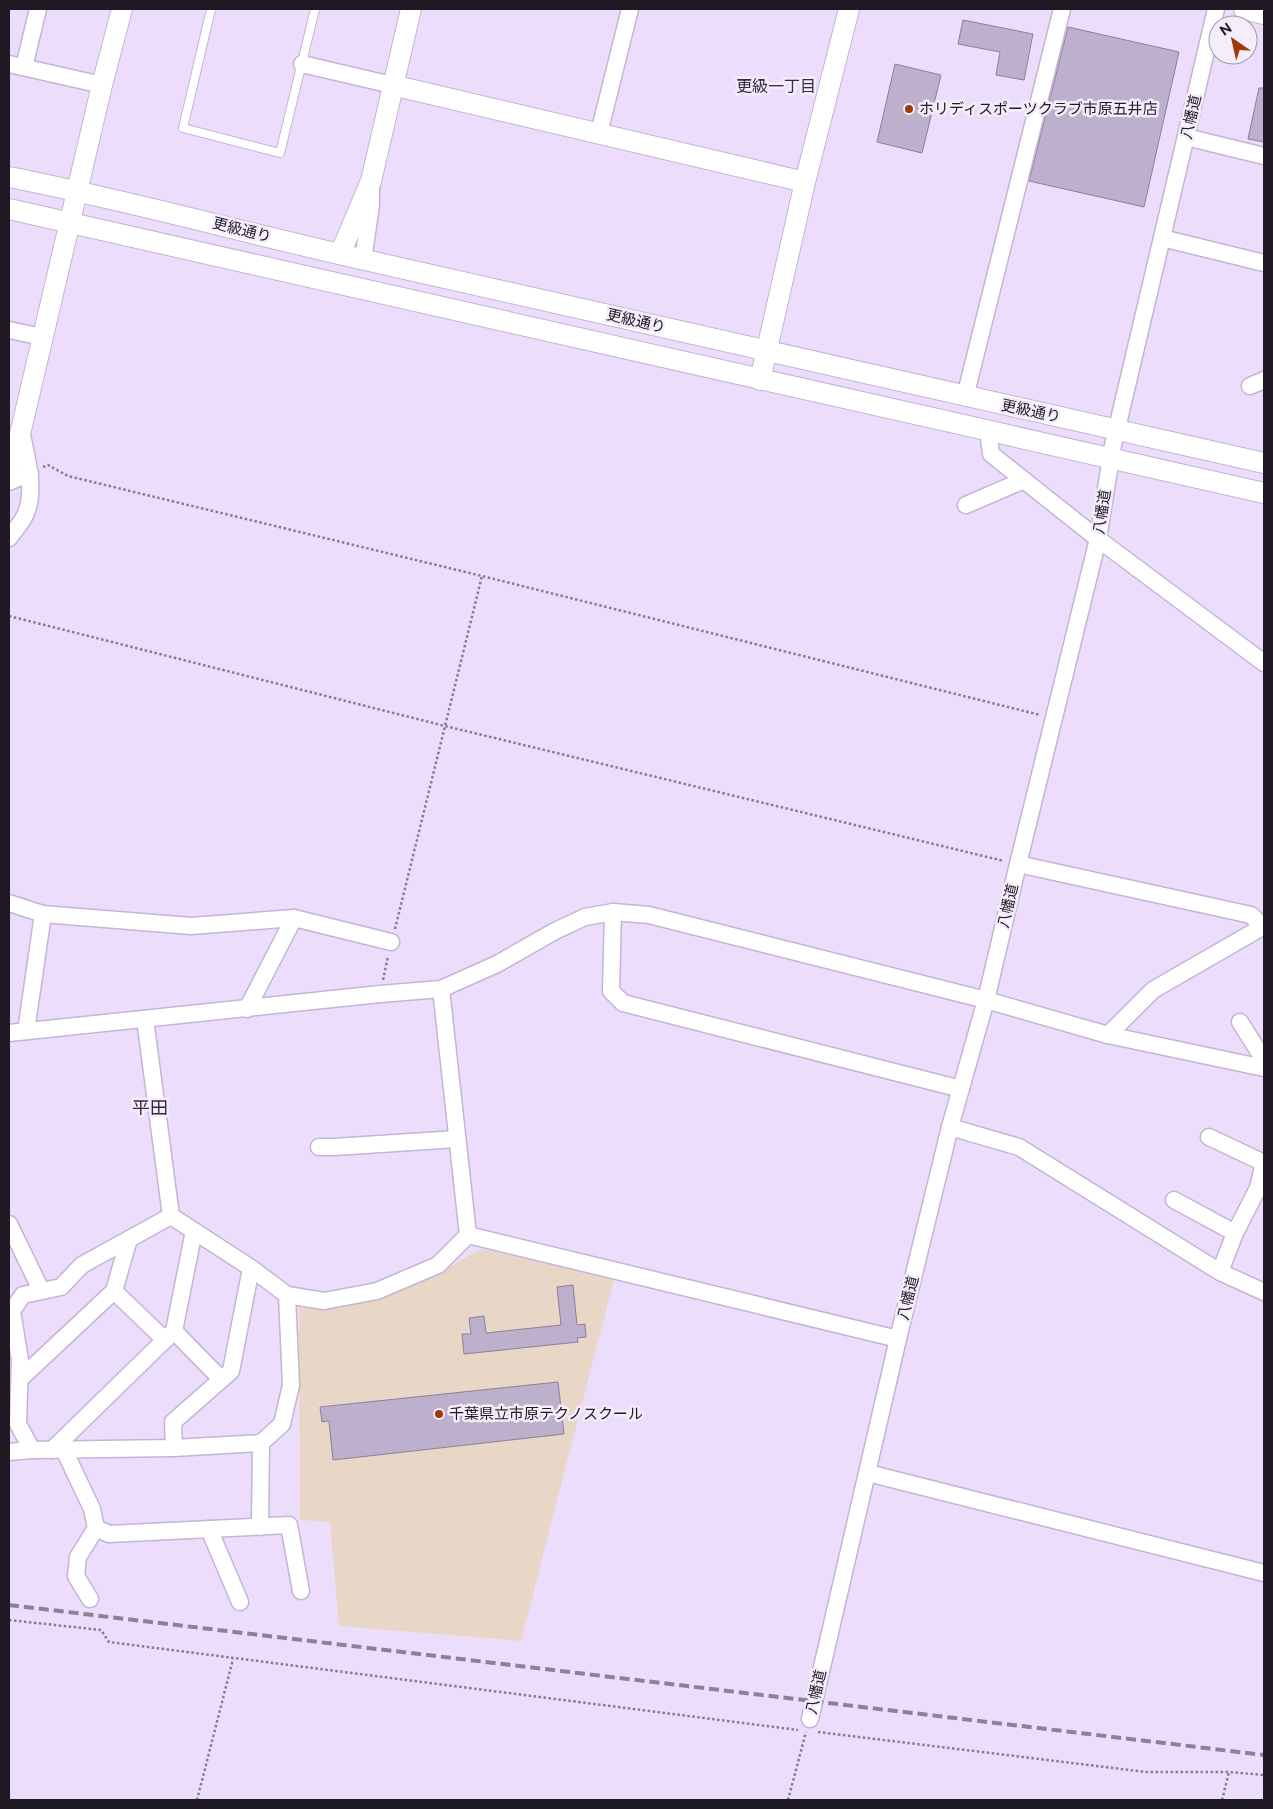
<svg xmlns="http://www.w3.org/2000/svg" width="1273" height="1809" viewBox="0 0 1273 1809" font-family="Raleway,'Noto Sans JP',sans-serif">
<rect width="100%" height="100%" fill="#ecddfc"/>
<!-- education -->
<polygon fill="#e8d7c6" points="481,1249 614,1279 521,1641 339,1626 330,1522 300,1520 299,1306 331,1308 355,1303 419,1284"/>
<!-- building -->
<g fill="#bdb0cd" stroke="#8c7f9c">
<polygon points="963,20 1033,34 1024,80 996,75 1000,52 958,44"/>
<polygon points="1068,27 1179,52 1144,207 1029,181"/>
<polygon points="895,64 941,75 922,153 877,142"/>
<polygon points="1259,88 1264,88 1264,142 1248,139"/>
<polygon points="573,1285 577,1325 585,1324 586,1337 577,1338 578,1342 464,1354 462,1334 471,1334 469,1318 484,1316 486,1333 561,1325 557,1287"/>
<polygon points="558,1382 564,1434 333,1460 329,1421 322,1422 320,1407"/>
</g>
<g fill="none" stroke-linecap="round" stroke-linejoin="round">
<!-- service casing -->
<g stroke="#c3b5d3" stroke-width="10">
<polyline id="service" points="211,9 183,128 280,153 315,9"/>
</g>
<!-- minor casing -->
<g stroke="#c3b5d3" stroke-width="19">
<g id="minor">
<polyline points="9,64 102,85"/>
<polyline points="302,64 392,85"/>
<polyline points="24,67 38,9"/>
<polyline points="599,133 630,9"/>
<polyline points="1186,137 1264,156"/>
<polyline points="1162,238 1264,263"/>
<polyline points="363,260 371,205 371,185"/>
<polyline points="9,330 42,337"/>
<polyline points="1250,386 1264,380"/>
<polyline points="965,397 1062,9"/>
<polyline points="988,431 991,454 1098,539 1264,663"/>
<polyline points="9,482 30,473"/>
<polyline points="966,505 1024,480"/>
<path d="M 9,538 C 13,532 19,526 23,519 C 38,495 26,455 21,430"/>
<polyline points="1018,864 1251,915 1263,927"/>
<polyline points="9,903 43,914 191,926 294,918 391,942"/>
<polyline points="613,912 611,991 623,1003 961,1089"/>
<polyline points="441,989 468,1235"/>
<polyline points="247,1009 294,918"/>
<polyline points="145,1019 171,1216"/>
<polyline points="1240,1022 1264,1060"/>
<polyline points="26,1031 43,914"/>
<polyline points="9,1033 380,994 441,989 497,964 555,931 585,917 613,912 649,915 986,1000 1108,1035 1264,1068"/>
<polyline points="1108,1035 1153,990 1264,926"/>
<polyline points="950,1127 1019,1147 1220,1272 1264,1292"/>
<polyline points="1209,1137 1264,1163"/>
<polyline points="319,1147 334,1147 457,1139"/>
<polyline points="1174,1200 1235,1233"/>
<polyline points="9,1224 41,1290"/>
<polyline points="468,1235 898,1339"/>
<polyline points="1220,1272 1235,1233 1258,1188 1264,1162"/>
<polyline points="114,1291 165,1340"/>
<polyline points="174,1331 221,1379"/>
<polyline points="20,1379 114,1291 129,1239"/>
<polyline points="174,1448 173,1422 231,1371 251,1268"/>
<polyline points="32,1450 18,1424 20,1360 12,1311 23,1295 61,1287 82,1265 171,1216 251,1268 287,1295 324,1301 377,1291 438,1265 468,1235"/>
<polyline points="52,1450 174,1331 194,1231"/>
<polyline points="64,1450 92,1509 96,1528 78,1557 76,1576 90,1599"/>
<polyline points="9,1452 32,1450 174,1448 261,1443 282,1424 291,1385 287,1295"/>
<polyline points="868,1473 1264,1573"/>
<polyline points="260,1527 261,1443"/>
<polyline points="96,1528 109,1534 289,1525 301,1591"/>
<polyline points="209,1529 240,1602"/>
<polyline points="810,1719 898,1339 950,1127 986,1000 1018,864 1098,539 1113,445 1216,9"/>
</g>
</g>
<!-- tertiary casing -->
<g stroke="#c3b5d3" stroke-width="22">
<g id="tertiary">
<polyline points="1244,9 1264,14"/>
<polyline points="392,85 805,182"/>
<path d="M 9,177 C 132,201 252,235 374,262 C 671,329 968,396 1264,463"/>
<polyline points="9,209 1264,493"/>
<polyline points="340,254 371,181 411,9"/>
<polyline points="760,380 805,182 849,9"/>
<polyline points="9,471 21,430 102,85 122,9"/>
</g>
</g>
<!-- path -->
<g stroke="#867b90" stroke-width="2.5" stroke-dasharray="2.5 2.5" stroke-linecap="butt">
<polyline points="43,467 48,465 68,476 482,576 1040,715"/>
<polyline points="9,616 445,726 1004,861"/>
<polyline points="395,929 482,576"/>
<polyline points="383,980 388,956"/>
<polyline points="9,1620 101,1630 109,1642 798,1730"/>
<polyline points="818,1732 1146,1772 1229,1772 1264,1775"/>
<polyline points="197,1800 233,1659"/>
<polyline points="788,1800 806,1732"/>
<polyline points="1222,1800 1229,1772"/>
</g>
<!-- service -->
<use href="#service" stroke="#fff" stroke-width="8"/>
<!-- minor -->
<use href="#minor" stroke="#fff" stroke-width="16"/>
<!-- tertiary -->
<use href="#tertiary" stroke="#fff" stroke-width="20"/>
<!-- rail -->
<polyline stroke="#8c8197" stroke-width="4" stroke-dasharray="10 5" stroke-linecap="butt" points="9,1605 1264,1755"/>
</g>
<!-- markers -->
<g fill="#9e3a08" stroke="#f4eefb" stroke-width="2">
<circle cx="909" cy="109" r="5"/>
<circle cx="439" cy="1414" r="5"/>
</g>
<g text-anchor="middle" dominant-baseline="central" stroke-width="5" stroke-linejoin="round" paint-order="stroke">
<!-- poi labels -->
<g font-size="15" fill="#1f1924" stroke="#f4eefb" text-anchor="start">
<text x="919" y="109">ホリディスポーツクラブ市原五井店</text>
<text x="449" y="1414">千葉県立市原テクノスクール</text>
</g>
<!-- street labels -->
<g font-size="15" fill="#1f1924" stroke="#f4eefb">
<text transform="translate(1191 117) rotate(-77)">八幡道</text>
<text transform="translate(242 230) rotate(14)">更級通り</text>
<text transform="translate(636 321) rotate(13)">更級通り</text>
<text transform="translate(1031 411) rotate(12)">更級通り</text>
<text transform="translate(1102 512) rotate(-81)">八幡道</text>
<text transform="translate(1008 906) rotate(-77)">八幡道</text>
<text transform="translate(908 1298) rotate(-76)">八幡道</text>
<text transform="translate(816 1692) rotate(-77)">八幡道</text>
</g>
<!-- neighbourhood labels -->
<g font-size="16" fill="#352841" stroke="#f4eefb">
<text x="776" y="86">更級一丁目</text>
</g>
<!-- quarter labels -->
<g font-size="18" fill="#352841" stroke="#f4eefb">
<text x="150" y="1107">平田</text>
</g>
</g>
<!-- border -->
<rect width="1273" height="1809" fill="none" stroke="#1f1924" stroke-width="20"/>
<!-- north arrow -->
<g transform="translate(1233 40) rotate(326)"><circle r="24" fill="#f4eefb" stroke="#9f99a5"/>
<path d="M0-4L9 19L0 12L-9 19Z" fill="#9e3a08"/>
<text y="-8" font-size="14" font-weight="bold" text-anchor="middle" fill="#1f1924">N</text>
</g>
</svg>
